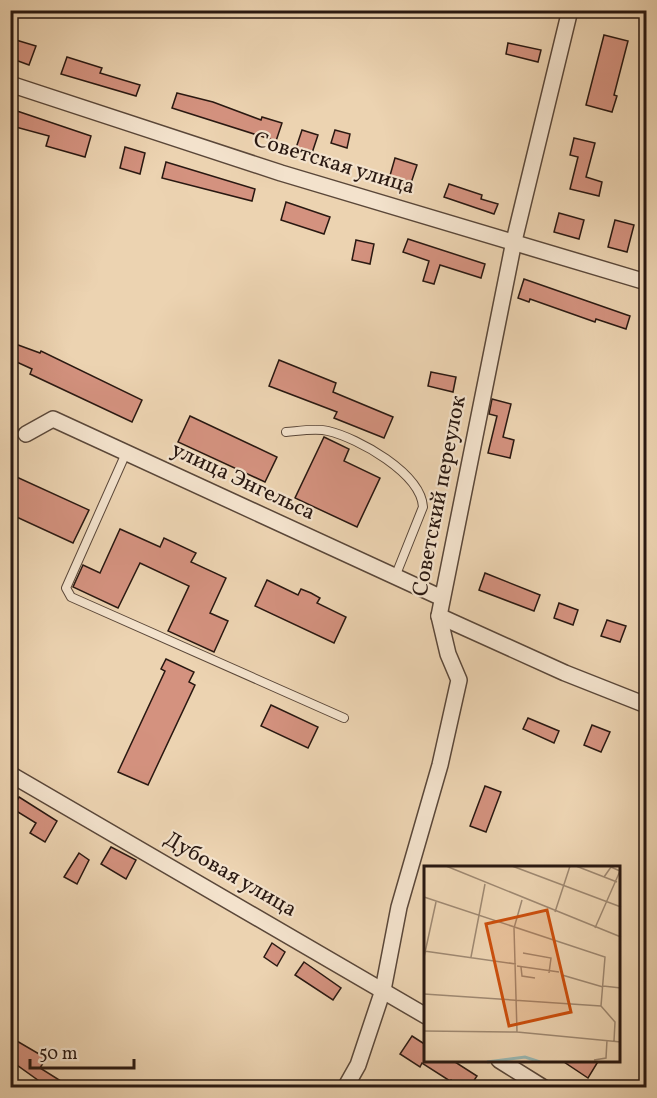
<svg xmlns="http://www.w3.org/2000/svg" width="657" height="1098" viewBox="0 0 657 1098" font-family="Vollkorn,serif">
<rect width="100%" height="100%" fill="#ecd3b1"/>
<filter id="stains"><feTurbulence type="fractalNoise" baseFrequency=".00333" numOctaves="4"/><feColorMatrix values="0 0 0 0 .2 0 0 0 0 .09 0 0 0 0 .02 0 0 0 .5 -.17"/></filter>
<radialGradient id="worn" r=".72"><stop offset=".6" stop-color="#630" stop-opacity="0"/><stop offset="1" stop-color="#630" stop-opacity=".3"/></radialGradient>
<!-- building -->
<g fill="#d4927f" stroke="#291811" stroke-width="1.5">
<polygon points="604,35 628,41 614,95 617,96 612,112 586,105"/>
<polygon points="16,40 36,46 29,65 10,58"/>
<polygon points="508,43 541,50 538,62 506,54"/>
<polygon points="67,57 102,68 100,73 140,85 136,96 61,74"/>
<polygon points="177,93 213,102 261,120 262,117 282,123 276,141 172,108"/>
<polygon points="17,111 91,136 85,157 46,146 49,136 12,126"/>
<polygon points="302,130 318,135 312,153 296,148"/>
<polygon points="335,130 350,134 347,148 331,143"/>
<polygon points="574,138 595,143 586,177 602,182 599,196 570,189 578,157 570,155"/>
<polygon points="125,147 145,153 140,174 120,168"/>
<polygon points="395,158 417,165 410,186 389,179"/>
<polygon points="166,162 255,189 252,201 162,178"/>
<polygon points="449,184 482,195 481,199 498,204 494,214 444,197"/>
<polygon points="286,202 330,217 324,234 281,220"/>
<polygon points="559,213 584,220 579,239 554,232"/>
<polygon points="615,220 634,225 627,252 608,247"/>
<polygon points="408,239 485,264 481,278 440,265 434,284 423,281 429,261 403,252"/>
<polygon points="356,240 374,244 370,264 352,260"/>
<polygon points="524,279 630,316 626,329 596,319 595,322 530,299 529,302 518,298"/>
<polygon points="10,342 40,353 41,351 142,400 132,422 30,374 32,369 10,359"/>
<polygon points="279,360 336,383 333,392 393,417 384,438 334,418 337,412 269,386"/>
<polygon points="431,372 456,377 453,392 428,386"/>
<polygon points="492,399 511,404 503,437 514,440 510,458 488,453 497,416 489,414"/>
<polygon points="190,416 277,457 265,482 178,442"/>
<polygon points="324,437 349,449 344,461 380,478 357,527 295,498"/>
<polygon points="10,474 89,510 73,543 10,514"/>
<polygon points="120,529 160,547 164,538 196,553 191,562 226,578 210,613 228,621 214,652 168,631 189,586 140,563 118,608 73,587 83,565 100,573"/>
<polygon points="485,573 540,595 534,611 479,590"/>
<polygon points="267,580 298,595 301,589 311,593 320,598 317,603 346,617 334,643 255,606"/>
<polygon points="559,603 578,610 573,625 554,618"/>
<polygon points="607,620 626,626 620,642 601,636"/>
<polygon points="166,659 194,672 189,682 195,685 148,785 118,772 165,671 161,669"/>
<polygon points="271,705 318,727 308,748 261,726"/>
<polygon points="528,718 559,731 554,743 523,729"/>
<polygon points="592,725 610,732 601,752 584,745"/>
<polygon points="485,786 501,792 486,832 470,826"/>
<polygon points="19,797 57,821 45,842 30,833 36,823 13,809"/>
<polygon points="111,847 136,860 126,879 101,864"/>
<polygon points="79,853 89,860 77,884 64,877"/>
<polygon points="272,943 285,952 277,966 264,957"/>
<polygon points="304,962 341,988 333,1000 295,975"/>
<polygon points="412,1036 426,1045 426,1060 452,1060 477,1076 469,1088 462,1088 451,1080 450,1081 422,1063 420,1067 400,1054"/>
<polygon points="10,1037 46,1058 40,1068 72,1088 49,1088 10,1060"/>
<polygon points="561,1060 599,1060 588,1078"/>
</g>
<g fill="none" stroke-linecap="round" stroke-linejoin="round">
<!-- lane casing -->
<g stroke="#5a4739" stroke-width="10">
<g id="lane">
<path d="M 286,432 C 299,431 316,428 328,431 C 358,438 421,473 423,507 L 395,577"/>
<polyline points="126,453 66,588 71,597 344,718"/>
</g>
</g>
<!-- street casing -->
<g stroke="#5a4739" stroke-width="18">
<g id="street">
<polyline points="10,84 281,173 646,282"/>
<polyline points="26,434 53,419 442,598"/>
<polyline points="439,616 565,673 646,705"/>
<polyline points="10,774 426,1016"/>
<polyline points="499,1060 544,1088"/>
<polyline points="345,1088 358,1065 383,990 399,907 440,765 459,680 448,654 439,616 514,241 570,10"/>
</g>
</g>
<!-- lane -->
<use href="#lane" stroke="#f3e2cc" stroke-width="8"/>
<!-- street -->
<use href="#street" stroke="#f3e2cc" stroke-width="15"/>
</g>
<g text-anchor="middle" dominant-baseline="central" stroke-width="4.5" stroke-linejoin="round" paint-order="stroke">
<!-- street labels -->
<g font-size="22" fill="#291811" stroke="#f3e2cc">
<text transform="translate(334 164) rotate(17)">Советская улица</text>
<text transform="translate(243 482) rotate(25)">улица Энгельса</text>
<text transform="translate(440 496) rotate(-79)">Советский переулок</text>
<text transform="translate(230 875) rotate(30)">Дубовая улица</text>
</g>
</g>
<!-- overview -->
<g transform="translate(424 866)">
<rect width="196" height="196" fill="#ecd3b1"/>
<path fill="none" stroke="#99b7b2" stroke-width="3" d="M 63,196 L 101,191 L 116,196"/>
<path fill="none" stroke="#9e8871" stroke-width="1.5" d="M 22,0 L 197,71M 88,0 L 197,41M 152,0 L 193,16M 0,31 L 181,91 L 177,140 L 191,156 L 190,175M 131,46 L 146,0M 171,62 L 196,5 L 187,1 L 180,11M 0,85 L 92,98M 99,87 L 127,92 L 125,107M 0,91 L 12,36M 47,91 L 61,18M 93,100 L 135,106M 97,101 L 98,110 L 111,112M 138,109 L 179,121M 179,120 L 197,122M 0,128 L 177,140M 0,165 L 93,166 L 197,176M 93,166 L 90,62 L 98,34M 170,194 L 182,192 L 183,174"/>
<path fill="#cb4f0d" fill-opacity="0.15" stroke="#cb4f0d" stroke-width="3" d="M 123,44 L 147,146 L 85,160 L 62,58 Z"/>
<rect width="196" height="196" fill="none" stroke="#291811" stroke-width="3"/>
</g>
<!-- margin -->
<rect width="657" height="1098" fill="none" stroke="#ecd3b1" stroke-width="36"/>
<rect x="12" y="12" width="633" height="1074" fill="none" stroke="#291811" stroke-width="3"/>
<rect x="18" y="18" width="621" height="1062" fill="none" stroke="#291811" stroke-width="1.5"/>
<!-- scale -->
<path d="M30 1059v9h104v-9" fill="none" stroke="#291811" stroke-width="3"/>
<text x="39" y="1059" font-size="18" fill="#291811" stroke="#f3e2cc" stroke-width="4.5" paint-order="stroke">50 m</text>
<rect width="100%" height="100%" filter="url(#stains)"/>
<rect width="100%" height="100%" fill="url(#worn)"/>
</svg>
